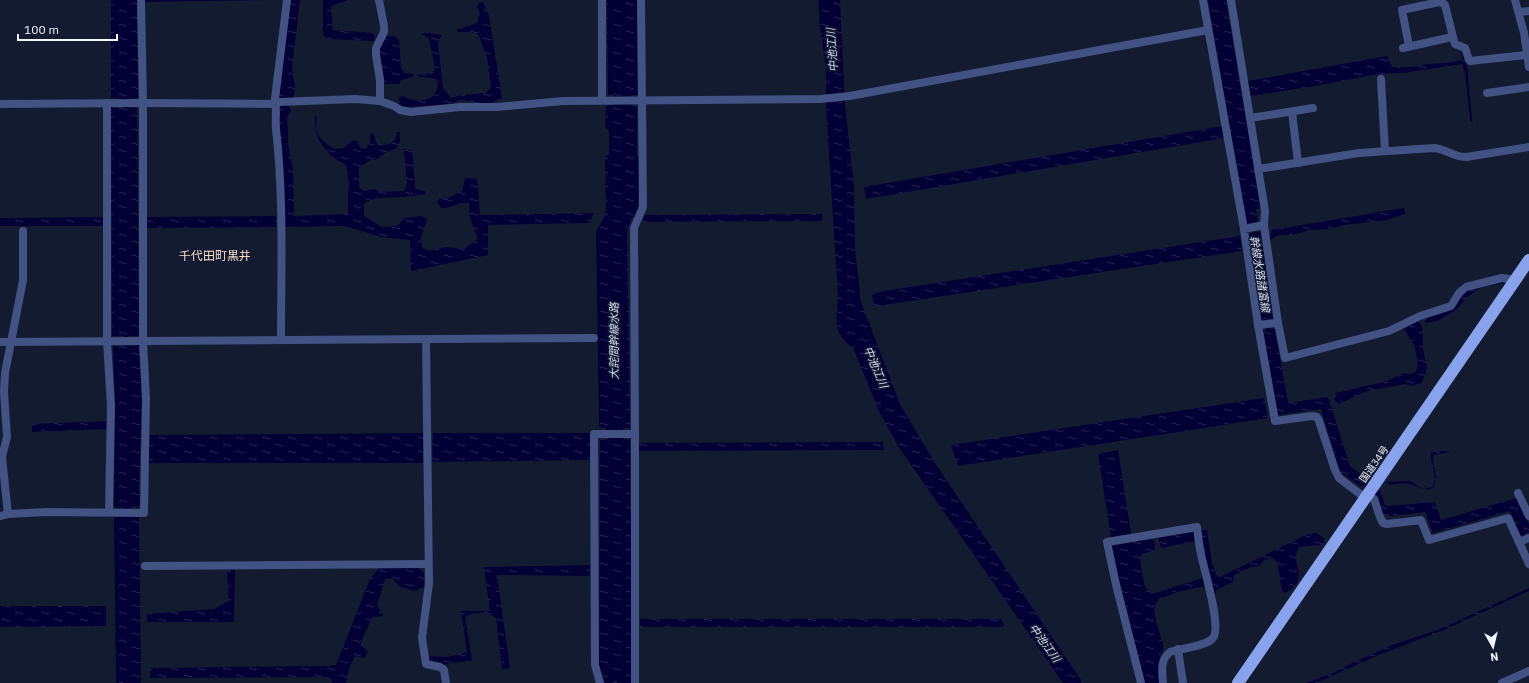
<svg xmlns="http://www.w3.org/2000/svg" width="1529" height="683" viewBox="0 0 1529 683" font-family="'IBM Plex Sans','Noto Sans JP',sans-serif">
<defs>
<pattern id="water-ripples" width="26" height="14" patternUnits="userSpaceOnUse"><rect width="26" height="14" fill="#030035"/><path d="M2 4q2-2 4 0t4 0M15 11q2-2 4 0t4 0" fill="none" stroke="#282653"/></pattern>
</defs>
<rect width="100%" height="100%" fill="#131b31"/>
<!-- water -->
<g fill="url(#water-ripples)">
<polygon points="111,0 137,0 138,98 127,99 127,107 137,108 139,336 128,336 128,346 139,345 142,402 139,484 140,505 137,508 129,508 129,516 139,517 141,683 116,683 114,517 124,517 124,508 114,507 115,402 113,346 124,346 124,336 112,336 111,107 123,108 123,99 111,98"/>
<polygon points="144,0 271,0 144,2"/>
<path d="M 290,0 L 300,0 L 292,67 L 295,88 L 293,99 L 287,103 L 291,111 L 287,118 L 289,152 L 293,167 L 294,216 L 348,214 L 348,198 L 349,183 L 346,165 C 324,153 313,139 315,113 C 318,118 316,121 316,126 C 316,138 326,143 334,149 L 344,148 L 353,140 L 358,142 L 360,148 L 366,149 L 370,143 L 370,134 L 373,133 L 378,146 C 390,144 395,145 397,132 L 400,132 C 402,154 390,146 378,159 L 371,160 L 359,167 L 359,187 L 364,191 L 375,189 L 379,192 L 404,191 L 407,184 L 404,149 L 412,150 L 415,188 L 418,190 L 425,191 L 426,194 L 404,197 L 377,198 L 364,203 L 364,216 L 382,227 L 397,226 L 405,218 L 421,216 L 427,219 L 421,238 L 423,248 L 429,251 L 446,247 L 464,249 L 478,239 L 470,218 L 469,203 C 456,201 453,209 441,208 L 437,202 L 440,198 L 444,200 L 462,191 L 465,178 L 477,179 L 480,215 L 594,213 L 589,223 L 488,225 L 488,255 L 411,271 L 410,240 L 381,237 L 345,226 L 284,227 L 279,126 C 279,119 279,112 279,106 C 279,101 281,101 279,96 Z"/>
<polygon points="323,0 348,0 331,6 333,30 372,33 375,36 374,41 328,39 323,35"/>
<polygon points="607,0 637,0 638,95 631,95 631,106 637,107 637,156 640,157 638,211 631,219 627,233 630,428 623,428 623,439 630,440 632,683 605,683 599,667 600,440 606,440 606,428 599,427 596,231 604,218 606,211 605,158 609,154 609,132 605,126 606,106 614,105 614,95 608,95"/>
<path d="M 818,0 L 840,0 L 845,105 L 854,187 L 855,249 L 861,302 L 900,404 L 935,463 L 1083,683 L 1063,683 L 898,446 L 879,411 L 854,350 C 850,345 844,341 841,336 C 834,326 837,309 838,297 L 826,105 L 826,69 L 820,27 Z"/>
<polygon points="1208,0 1226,0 1261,208 1256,209 1258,222 1246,224"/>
<path d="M 483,2 L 489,16 L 502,98 L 487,104 L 460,100 L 452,104 L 403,107 L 399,103 L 399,97 L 403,96 C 410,101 425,103 433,96 C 435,93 437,90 438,87 L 436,79 L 417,76 L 418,73 L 433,74 L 435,69 L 429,38 L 421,34 L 428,33 L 442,35 L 438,43 L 443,88 L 451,98 L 462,95 L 486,93 L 491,87 L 487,57 L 478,34 L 470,32 L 457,32 L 457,30 L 477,23 L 480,14 L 476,4 Z"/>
<polygon points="394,36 399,40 401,67 404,73 413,74 413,77 401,80 399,84 384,84 378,55 383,37"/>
<polygon points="1461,52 1463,52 1468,71 1469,90 1473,126 1470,119 1465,74 1462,64 1403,73 1378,74 1315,86 1250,96 1248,81 1387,56 1392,67 1414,67 1428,64 1447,63 1462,60"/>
<polygon points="1223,126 1224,138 866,199 864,187"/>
<polygon points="1404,208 1405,214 1387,220 1344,225 1329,229 1309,230 1295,235 1279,235 1270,240 1268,238 1272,230"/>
<polygon points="822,214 822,221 642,222 645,215"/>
<polygon points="276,216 276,227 146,228 146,217"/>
<polygon points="104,217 104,226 0,226 0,218"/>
<polygon points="1260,232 1274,318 1270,319 1270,321 1266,322 1265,320 1261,320 1248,233"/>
<polygon points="1240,236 1242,251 877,306 874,305 872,295 878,292"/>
<polygon points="1503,281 1505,282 1504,283 1480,288 1466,298 1456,310 1437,321 1426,323 1424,319 1427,317 1471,288"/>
<polygon points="1418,321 1422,326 1423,349 1427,368 1422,383 1410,386 1406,384 1367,391 1339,404 1334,400 1336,393 1387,381 1404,373 1411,374 1416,371 1418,365 1415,347 1404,329"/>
<polygon points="1271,327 1271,329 1275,329 1288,403 1328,397 1350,466 1367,479 1366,482 1368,484 1366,487 1363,485 1362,487 1340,472 1321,409 1278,415 1263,331 1267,330 1266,328"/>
<polygon points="1264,398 1268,418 958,466 951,445"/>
<polygon points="108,421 108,429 32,432 32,424"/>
<polygon points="423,433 423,463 148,463 148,435"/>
<polygon points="433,433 590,433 590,460 432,462"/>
<polygon points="882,442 884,450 638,451 638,443"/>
<polygon points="1118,450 1131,534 1111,537 1098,454"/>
<path d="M 1444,451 L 1451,452 L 1434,455 C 1430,466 1441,476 1432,489 C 1419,491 1422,487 1410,484 C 1404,482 1397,484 1390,485 L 1385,482 L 1410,481 L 1423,489 L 1432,487 C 1439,475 1429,464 1431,452 Z"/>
<polygon points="1377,489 1381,492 1385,505 1389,506 1435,502 1441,520 1517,498 1529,524 1529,532 1521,536 1510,511 1433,533 1425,512 1391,516 1388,514 1383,514 1378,496 1374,493"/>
<path d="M 1201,530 L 1207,530 L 1212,563 L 1217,576 L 1220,577 L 1306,535 L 1316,533 L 1324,538 L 1324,543 L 1320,545 L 1299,547 C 1288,564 1313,579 1285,593 L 1282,590 L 1277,562 L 1273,558 L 1264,560 L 1259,566 L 1251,567 L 1234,575 L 1233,582 L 1216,590 L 1215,596 L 1206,566 Z"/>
<polygon points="1194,532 1195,541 1161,548 1159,541 1159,538"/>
<path d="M 1152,539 L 1154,541 L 1155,550 L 1142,554 L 1140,559 L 1142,572 L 1145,587 L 1152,594 L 1203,578 L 1205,587 C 1195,587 1158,595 1155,605 C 1152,615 1161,634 1163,644 C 1164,650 1161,653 1160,658 C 1158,666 1159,675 1159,683 L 1145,683 L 1111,546 Z"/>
<path d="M 590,565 L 590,576 L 497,575 L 510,668 L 502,669 L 496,618 C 489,612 472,611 465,617 L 472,660 L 442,665 L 429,661 L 428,656 L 448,657 L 467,652 L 461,611 L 490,611 L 484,567 Z"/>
<polygon points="417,567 424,573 424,587 415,591 400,587 392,578 385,579 377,605 383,616 372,617 360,645 368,651 365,658 355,656 349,669 346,683 332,683 332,680 327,677 150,678 150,668 327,666 336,665 370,579 379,568"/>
<polygon points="235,570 234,622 147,622 147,614 214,609 229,601 227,571"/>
<polygon points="1529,588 1529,591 1446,629 1379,655 1316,683 1306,683 1331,674 1348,665 1392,645 1440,629"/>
<polygon points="0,606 106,606 106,626 0,627"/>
<polygon points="640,619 1001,619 1005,627 640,627"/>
</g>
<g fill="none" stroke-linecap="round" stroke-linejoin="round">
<!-- minor -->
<g stroke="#415283" stroke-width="8">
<polyline points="379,0 384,26 384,32 376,48 376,55 380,80 380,101"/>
<polyline points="602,0 602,100"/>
<polyline points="1203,0 1244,229"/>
<polyline points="1231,0 1265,211 1264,225 1278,323 1285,358 1389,331 1420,316 1451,306 1459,293 1466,287 1502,278 1515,280"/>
<polyline points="1515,0 1524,33 1529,67"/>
<polyline points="1519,12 1529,11"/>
<polyline points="1409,46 1402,10 1439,2 1443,3 1445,5 1454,41 1455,44 1465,48 1469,60 1470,61 1526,55"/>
<polyline points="1403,48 1452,37"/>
<polyline points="1381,79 1385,151"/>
<polyline points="1487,93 1529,87"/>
<polyline points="107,103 107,341 111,406 109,512"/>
<polyline points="0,104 143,103 276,104 280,102 355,99 380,101 394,106 400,110 411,112 460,107 497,107 563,101 820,99 850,96 1208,30"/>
<polyline points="1292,112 1298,163"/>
<polyline points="1250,118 1313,108"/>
<path d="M 1258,169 L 1359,153 L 1434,148 C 1447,149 1452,157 1466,157 L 1529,147"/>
<polyline points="1264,225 1244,229 1258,325 1275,421 1312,416 1317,417 1319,421 1335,470 1339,478 1360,494 1374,499 1380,517 1383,523 1387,524 1421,520 1429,540 1508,518 1519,542 1529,538"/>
<polyline points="1258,325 1278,323"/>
<path d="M 281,340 C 281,270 284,199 276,129 C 275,119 277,109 275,99 L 287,0"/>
<polyline points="426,340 429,583 422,638 426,664 440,667 444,670 446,683"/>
<polyline points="0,342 594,338"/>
<polyline points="635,434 635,683"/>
<polyline points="1518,493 1529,516"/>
<polyline points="8,514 2,457 7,437 4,392 5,373 23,280 23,231"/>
<polyline points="0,516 8,514 46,512 144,513 146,399 143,341 143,103 141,0"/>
<polyline points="1519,542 1529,564"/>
<polyline points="145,566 428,564"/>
<polyline points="1178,649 1183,683"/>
<polyline points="600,683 595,665 594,434 635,434 634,228 643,207 641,0"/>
<path d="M 1141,683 L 1116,585 L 1107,542 L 1197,527 C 1198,536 1199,545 1201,554 C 1204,570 1222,627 1213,638 C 1207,646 1180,649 1170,652 C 1160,660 1162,671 1163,683"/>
<polyline points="1502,683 1529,671"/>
</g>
<!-- highway -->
<polyline stroke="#88a2eb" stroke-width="12" points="1238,683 1529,260"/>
</g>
<g text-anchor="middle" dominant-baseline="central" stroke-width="3" stroke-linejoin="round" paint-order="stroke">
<!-- street labels -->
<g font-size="10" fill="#f1f5ff" stroke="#131b31">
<text transform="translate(1374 464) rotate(-55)">国道34号</text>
</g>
<!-- water labels -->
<g font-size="11" font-style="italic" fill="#d3dcf1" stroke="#131b31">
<text transform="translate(832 50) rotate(-94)">中池江川</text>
<text transform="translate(1260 274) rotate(81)">幹線水路諸富線</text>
<text transform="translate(614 341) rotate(-90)">大詫間幹線水路</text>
<text transform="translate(876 367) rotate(67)">中池江川</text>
<text transform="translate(1045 643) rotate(54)">中池江川</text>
</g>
<!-- quarter labels -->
<g font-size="12" fill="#f7dcc8" stroke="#131b31">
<text x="215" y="255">千代田町黒井</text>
</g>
</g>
<!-- north arrow -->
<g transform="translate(1493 647) rotate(172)" stroke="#131b31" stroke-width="3" paint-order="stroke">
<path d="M0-3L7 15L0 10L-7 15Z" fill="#f1f5ff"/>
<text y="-6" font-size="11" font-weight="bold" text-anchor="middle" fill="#f1f5ff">N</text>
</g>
<!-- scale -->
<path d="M18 34v6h99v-6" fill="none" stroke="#f1f5ff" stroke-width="2"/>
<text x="24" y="34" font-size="12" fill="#f1f5ff" stroke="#131b31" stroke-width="3" paint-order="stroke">100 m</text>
</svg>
